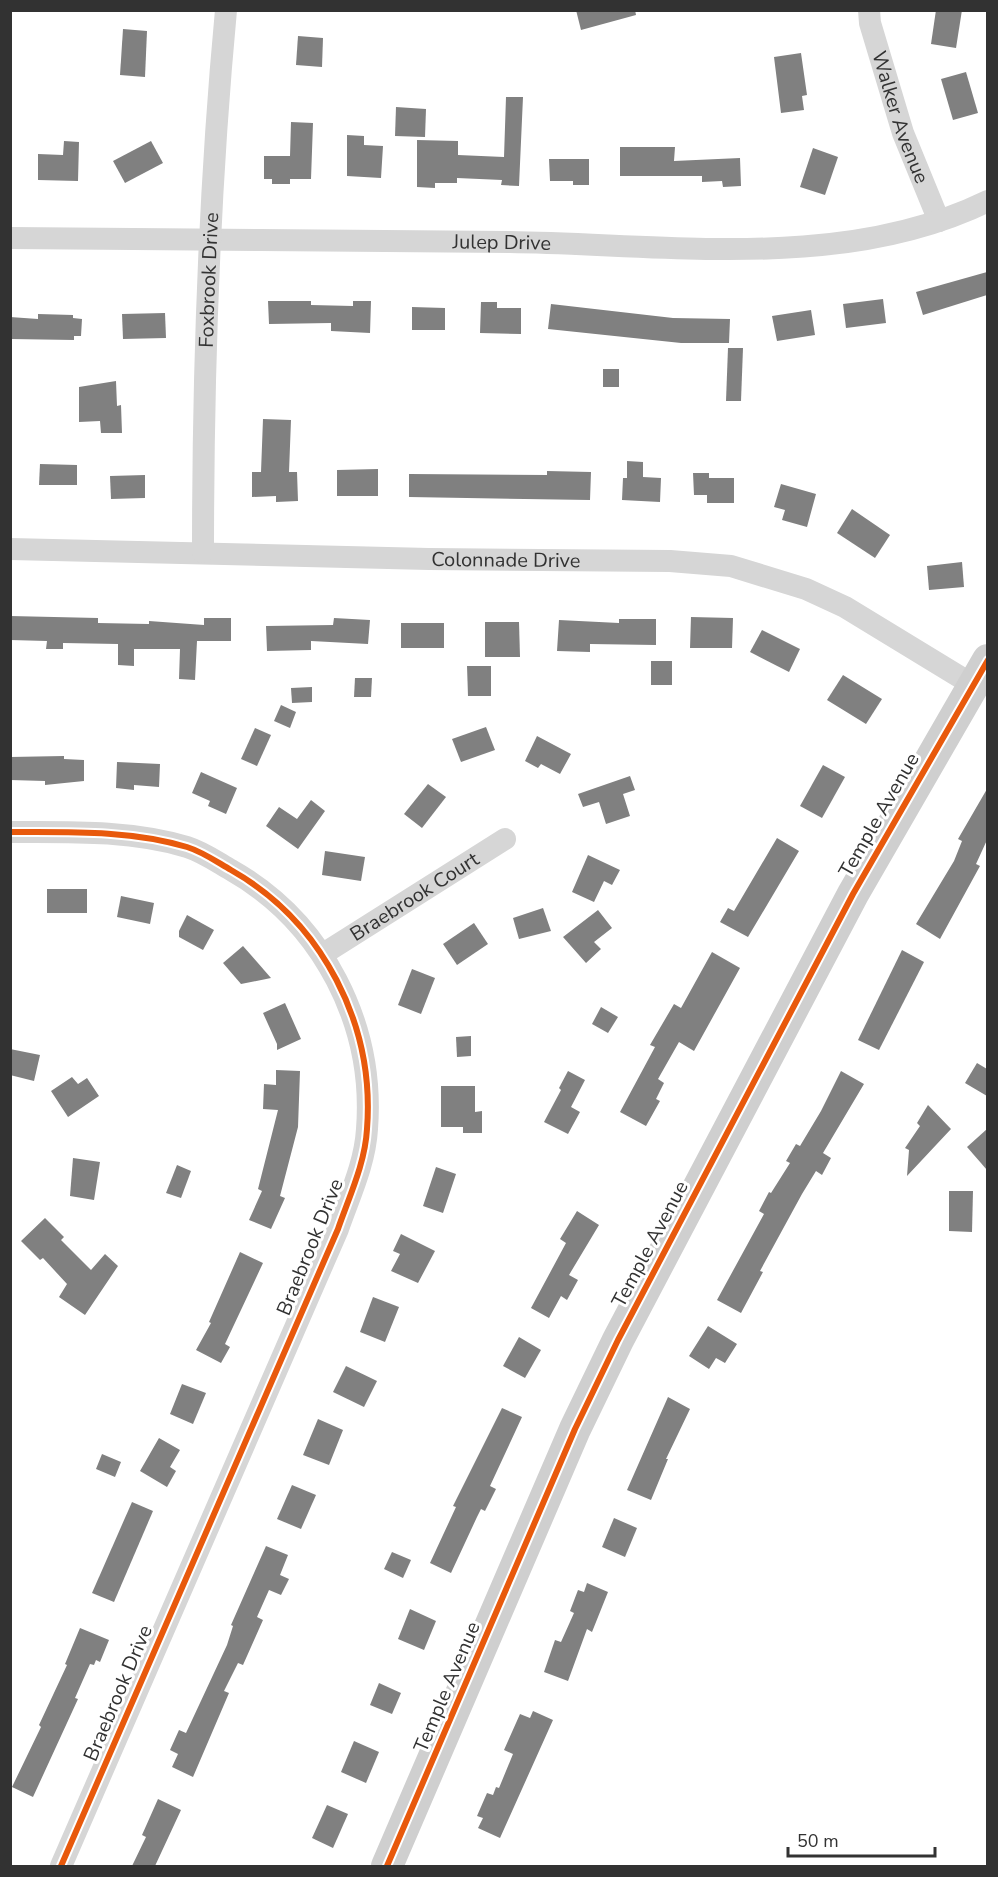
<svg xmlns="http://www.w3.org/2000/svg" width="998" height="1877" viewBox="0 0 998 1877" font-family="'Nunito Sans',sans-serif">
<rect width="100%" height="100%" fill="#fff"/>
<!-- building -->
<g fill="#808080">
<polygon points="576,10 635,10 636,15 581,30"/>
<polygon points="936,10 962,10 956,48 931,44"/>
<polygon points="123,29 147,31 145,77 120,75"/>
<polygon points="298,36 323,38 322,67 296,65"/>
<polygon points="801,53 807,95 802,96 804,110 781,113 774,57"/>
<polygon points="966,72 978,113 953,120 941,79"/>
<polygon points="506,97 523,97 519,186 501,185 502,180 457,178 457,183 435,183 435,188 417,187 417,140 458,141 458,155 504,157"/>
<polygon points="396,107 426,109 425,137 395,136"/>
<polygon points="291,122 313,123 311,179 290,179 290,184 272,184 272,179 264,179 264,156 290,156"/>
<polygon points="347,135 364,136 364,145 383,146 381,178 347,176"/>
<polygon points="64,141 79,142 78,181 38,180 38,154 63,155"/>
<polygon points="151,141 163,163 125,183 113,161"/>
<polygon points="620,147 675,147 674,161 740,158 741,186 723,187 722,181 702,182 702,176 620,176"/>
<polygon points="813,148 838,157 825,195 800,187"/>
<polygon points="549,159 589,159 589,185 573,185 573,181 550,181"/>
<polygon points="987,272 987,295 923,315 916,292"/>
<polygon points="883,299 886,323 846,328 843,304"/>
<polygon points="268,301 311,301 311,305 353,306 353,301 371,301 370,333 331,331 331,323 269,324"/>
<polygon points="481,302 497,302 497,308 521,308 521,334 480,333"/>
<polygon points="551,304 673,318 730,319 729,343 681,343 548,329"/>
<polygon points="412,307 445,308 445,330 412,330"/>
<polygon points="811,310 815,335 777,341 772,316"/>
<polygon points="165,313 166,338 123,339 122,314"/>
<polygon points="38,314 73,315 73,318 82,319 81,336 74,336 74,340 10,339 10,317 38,319"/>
<polygon points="728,348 743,348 741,401 726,401"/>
<rect x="603" y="369" width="16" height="18"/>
<polygon points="116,381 117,406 121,405 122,433 101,433 100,421 79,422 79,387"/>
<polygon points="263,419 291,420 289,472 297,472 298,501 276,502 276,496 252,497 252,472 261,472"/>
<polygon points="627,461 643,462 643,477 661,478 660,502 622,500 623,478 627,478"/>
<polygon points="40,464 77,465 77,485 39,485"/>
<polygon points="378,469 378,496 337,496 337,470"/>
<polygon points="547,471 591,472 590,500 409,497 409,474 547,475"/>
<polygon points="693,473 709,473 709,478 734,478 734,503 707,503 707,495 694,495"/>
<polygon points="145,475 145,498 111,499 110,476"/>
<polygon points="781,484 816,494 807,527 782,520 785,510 774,507"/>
<polygon points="852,509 890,535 875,558 837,533"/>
<polygon points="962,562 964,587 929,590 927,566"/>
<polygon points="10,616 98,618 98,623 149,624 149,621 204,625 204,618 231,618 231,641 197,641 195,680 179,679 180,649 134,649 134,666 118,665 118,644 63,643 63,649 46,649 47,641 10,640"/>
<polygon points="691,617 733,618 732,648 690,648"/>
<polygon points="334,618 370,620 368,644 311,641 311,650 267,651 266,626 333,625"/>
<polygon points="619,619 656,619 656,645 590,644 590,652 557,651 559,620 619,623"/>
<polygon points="485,622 519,622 520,657 485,657"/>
<rect x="401" y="623" width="43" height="25"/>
<polygon points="762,630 800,649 789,672 750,652"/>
<rect x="651" y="661" width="21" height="24"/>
<polygon points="467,666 491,666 491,696 468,696"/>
<polygon points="843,675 882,699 866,724 827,700"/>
<polygon points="355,678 372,678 371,697 354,697"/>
<polygon points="312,687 312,702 292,703 291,688"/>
<polygon points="281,705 296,712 290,728 274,721"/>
<polygon points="486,727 495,750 461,762 452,739"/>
<polygon points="255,728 271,735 257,766 241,759"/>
<polygon points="537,736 571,754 560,774 541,764 538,768 525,761"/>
<polygon points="64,756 64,759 84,760 84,781 45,785 45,781 10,780 10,757"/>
<polygon points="117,762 160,764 159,787 134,785 134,790 116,788"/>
<polygon points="823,765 845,777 822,818 800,806"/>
<polygon points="201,772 237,788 226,814 208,806 210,801 192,793"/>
<polygon points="630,776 635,790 623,794 630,816 606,824 599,802 583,807 578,794"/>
<polygon points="428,784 446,797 422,828 404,814"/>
<polygon points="987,789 987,840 976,864 980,866 940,939 916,924 954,861 962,841 958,839"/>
<polygon points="311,800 325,811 298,849 266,826 279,807 297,819"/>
<polygon points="777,838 799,851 748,937 720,922 728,908 734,911"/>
<polygon points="325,851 365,857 361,881 322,875"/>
<polygon points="588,855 620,870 612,885 604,881 594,902 572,892"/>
<rect x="47" y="889" width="40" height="24"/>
<polygon points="121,896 154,903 150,924 117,917"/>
<polygon points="543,908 551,931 519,939 513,918"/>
<polygon points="598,910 612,928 594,942 601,949 586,963 563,937"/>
<polygon points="187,915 214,930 203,950 179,937 179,931"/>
<polygon points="474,923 488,944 457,965 443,944"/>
<polygon points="243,946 271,978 241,984 223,963"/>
<polygon points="902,950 924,962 879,1050 858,1040"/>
<polygon points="712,952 740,968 694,1051 679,1042 658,1079 664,1083 656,1099 660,1101 646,1126 620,1112 655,1047 650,1045 674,1004 681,1008"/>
<polygon points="412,969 435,978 421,1014 398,1005"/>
<polygon points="285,1003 301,1039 277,1050 277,1044 263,1013"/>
<polygon points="601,1007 618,1017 608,1033 592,1024"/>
<polygon points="471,1036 471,1056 457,1057 456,1037"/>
<polygon points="10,1049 40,1055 34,1081 10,1075"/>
<polygon points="977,1063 987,1069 987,1096 965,1083"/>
<polygon points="276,1070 300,1071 298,1127 280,1196 285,1198 271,1229 249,1220 262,1191 258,1189 278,1110 263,1109 264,1084 276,1085"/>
<polygon points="568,1071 585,1080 571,1107 580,1112 568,1134 544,1122 561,1090 559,1088"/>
<polygon points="841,1071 864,1084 823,1153 831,1158 822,1175 816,1171 802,1194 760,1271 763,1272 741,1313 717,1300 764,1214 759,1211 769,1192 771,1193 790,1163 786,1161 796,1144 800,1146 821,1111"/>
<polygon points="72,1077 78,1084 87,1078 99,1096 68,1117 51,1091"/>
<polygon points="441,1086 475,1086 475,1112 482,1111 482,1133 463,1133 463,1127 441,1127"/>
<polygon points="928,1105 951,1129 907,1176 909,1150 905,1148 920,1126 917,1123"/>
<polygon points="987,1129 987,1170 967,1147"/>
<polygon points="73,1158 100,1162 94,1200 70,1196"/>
<polygon points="177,1165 191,1171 181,1198 166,1193"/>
<polygon points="436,1167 456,1174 443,1213 423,1206"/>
<polygon points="949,1191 973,1191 972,1232 949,1231"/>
<polygon points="577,1211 599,1225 569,1275 578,1280 567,1300 561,1296 549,1318 531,1308 566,1243 560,1239"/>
<polygon points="45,1218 64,1237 61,1240 91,1270 105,1254 118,1266 85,1315 59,1297 67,1284 43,1258 40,1260 21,1241"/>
<polygon points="401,1234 435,1251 418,1283 391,1271 400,1254 393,1251"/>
<polygon points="240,1252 263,1263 225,1344 230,1347 221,1363 196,1350 211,1323 209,1322"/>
<polygon points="373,1297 399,1307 385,1342 360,1332"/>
<polygon points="708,1326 737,1344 725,1363 716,1358 709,1369 689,1356"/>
<polygon points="519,1337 541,1350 525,1378 503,1366"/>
<polygon points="346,1366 377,1381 364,1407 333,1392"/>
<polygon points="182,1384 206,1393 193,1424 170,1414"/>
<polygon points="668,1397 690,1409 666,1459 668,1459 651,1500 627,1490"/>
<polygon points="502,1408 522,1417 490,1486 496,1489 485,1511 481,1509 477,1517 451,1573 430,1563 456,1507 453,1506"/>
<polygon points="318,1419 343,1430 329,1465 303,1455"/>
<polygon points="159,1438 180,1450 170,1467 176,1471 167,1487 140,1471"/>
<polygon points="102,1454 121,1462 115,1477 96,1469"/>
<polygon points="292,1485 316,1495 301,1529 277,1519"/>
<polygon points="132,1502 153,1511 114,1602 92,1593"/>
<polygon points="614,1518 637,1528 625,1557 602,1547"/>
<polygon points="266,1546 288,1555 280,1575 289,1579 281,1595 269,1590 257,1617 263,1620 243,1665 238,1663 224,1691 229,1693 193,1777 172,1767 178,1754 170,1750 179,1730 186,1733 227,1645 233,1626 231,1625"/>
<polygon points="392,1552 411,1560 403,1578 384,1569"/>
<polygon points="587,1583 608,1592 592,1632 587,1629 568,1681 544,1672 555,1640 561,1642 574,1613 570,1611 578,1590 584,1592"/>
<polygon points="410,1609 436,1621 424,1650 398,1639"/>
<polygon points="80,1628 109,1640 100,1662 96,1660 94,1665 90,1664 75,1698 78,1699 33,1797 12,1787 41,1727 39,1725 67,1665 65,1664"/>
<polygon points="379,1683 401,1693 392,1714 370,1705"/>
<polygon points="533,1711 553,1720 500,1838 478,1828 483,1818 477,1816 487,1793 493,1795 496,1787 499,1788 513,1754 504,1750 520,1714 530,1718"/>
<polygon points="354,1741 379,1752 366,1783 341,1772"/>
<polygon points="158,1799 181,1810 155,1866 132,1866 146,1837 142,1835"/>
<polygon points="327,1805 348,1814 333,1848 312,1838"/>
</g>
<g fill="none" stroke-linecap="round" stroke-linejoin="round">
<!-- street -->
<g stroke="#d6d6d6" stroke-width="22">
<path id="s1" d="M 869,10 L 870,23 L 903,133 L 939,221"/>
<path id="s2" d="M 10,238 C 177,240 343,240 510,242 C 667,244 843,272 988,201"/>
<path id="s3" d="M 10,549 L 429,559 L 670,561 L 731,566 L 806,589 L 845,607 L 973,685"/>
<path id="s4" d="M 203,552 C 203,372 209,191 226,10"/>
<path d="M 10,832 C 69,832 131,830 187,847 C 203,852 217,862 231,870 C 323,922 375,1025 367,1129 C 365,1164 349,1197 338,1229 L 61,1866"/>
<path id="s5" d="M 323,954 L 505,839"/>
</g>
<!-- secondary -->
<polyline stroke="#cfcfcf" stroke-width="32" points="387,1866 575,1429 618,1340 853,894 988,660"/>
<!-- cycleway casing -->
<g stroke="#fff" stroke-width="10">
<g id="cycleway">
<path d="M 10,832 C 69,832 131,830 187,847 C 203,852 217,862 231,870 C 323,922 375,1025 367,1129 C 365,1164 349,1197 338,1229 L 61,1866"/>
<polyline points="387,1866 575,1429 618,1340 853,894 988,660"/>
</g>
</g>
<!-- cycleway -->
<use href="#cycleway" stroke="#e8590c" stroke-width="6"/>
</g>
<g text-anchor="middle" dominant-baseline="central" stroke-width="6" stroke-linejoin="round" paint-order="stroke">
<!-- street labels -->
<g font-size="20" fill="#323232" stroke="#fff">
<text stroke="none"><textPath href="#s1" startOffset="112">Walker Avenue</textPath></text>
<text stroke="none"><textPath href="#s2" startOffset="492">Julep Drive</textPath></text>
<text stroke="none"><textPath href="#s4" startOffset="272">Foxbrook Drive</textPath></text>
<text stroke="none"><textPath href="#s3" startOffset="496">Colonnade Drive</textPath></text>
<text transform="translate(879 815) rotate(-60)">Temple Avenue</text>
<text stroke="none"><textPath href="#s5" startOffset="108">Braebrook Court</textPath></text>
<text transform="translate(650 1244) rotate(-62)">Temple Avenue</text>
<text transform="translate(310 1247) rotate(-68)">Braebrook Drive</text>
<text transform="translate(447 1687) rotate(-67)">Temple Avenue</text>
<text transform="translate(118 1693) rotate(-67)">Braebrook Drive</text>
</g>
</g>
<!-- border -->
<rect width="998" height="1877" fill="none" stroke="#323232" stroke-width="24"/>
<!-- scale -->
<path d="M788 1847v9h147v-9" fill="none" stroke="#323232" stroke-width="3"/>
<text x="797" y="1847" font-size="18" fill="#323232" stroke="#ffffff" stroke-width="4.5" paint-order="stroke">50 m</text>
</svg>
